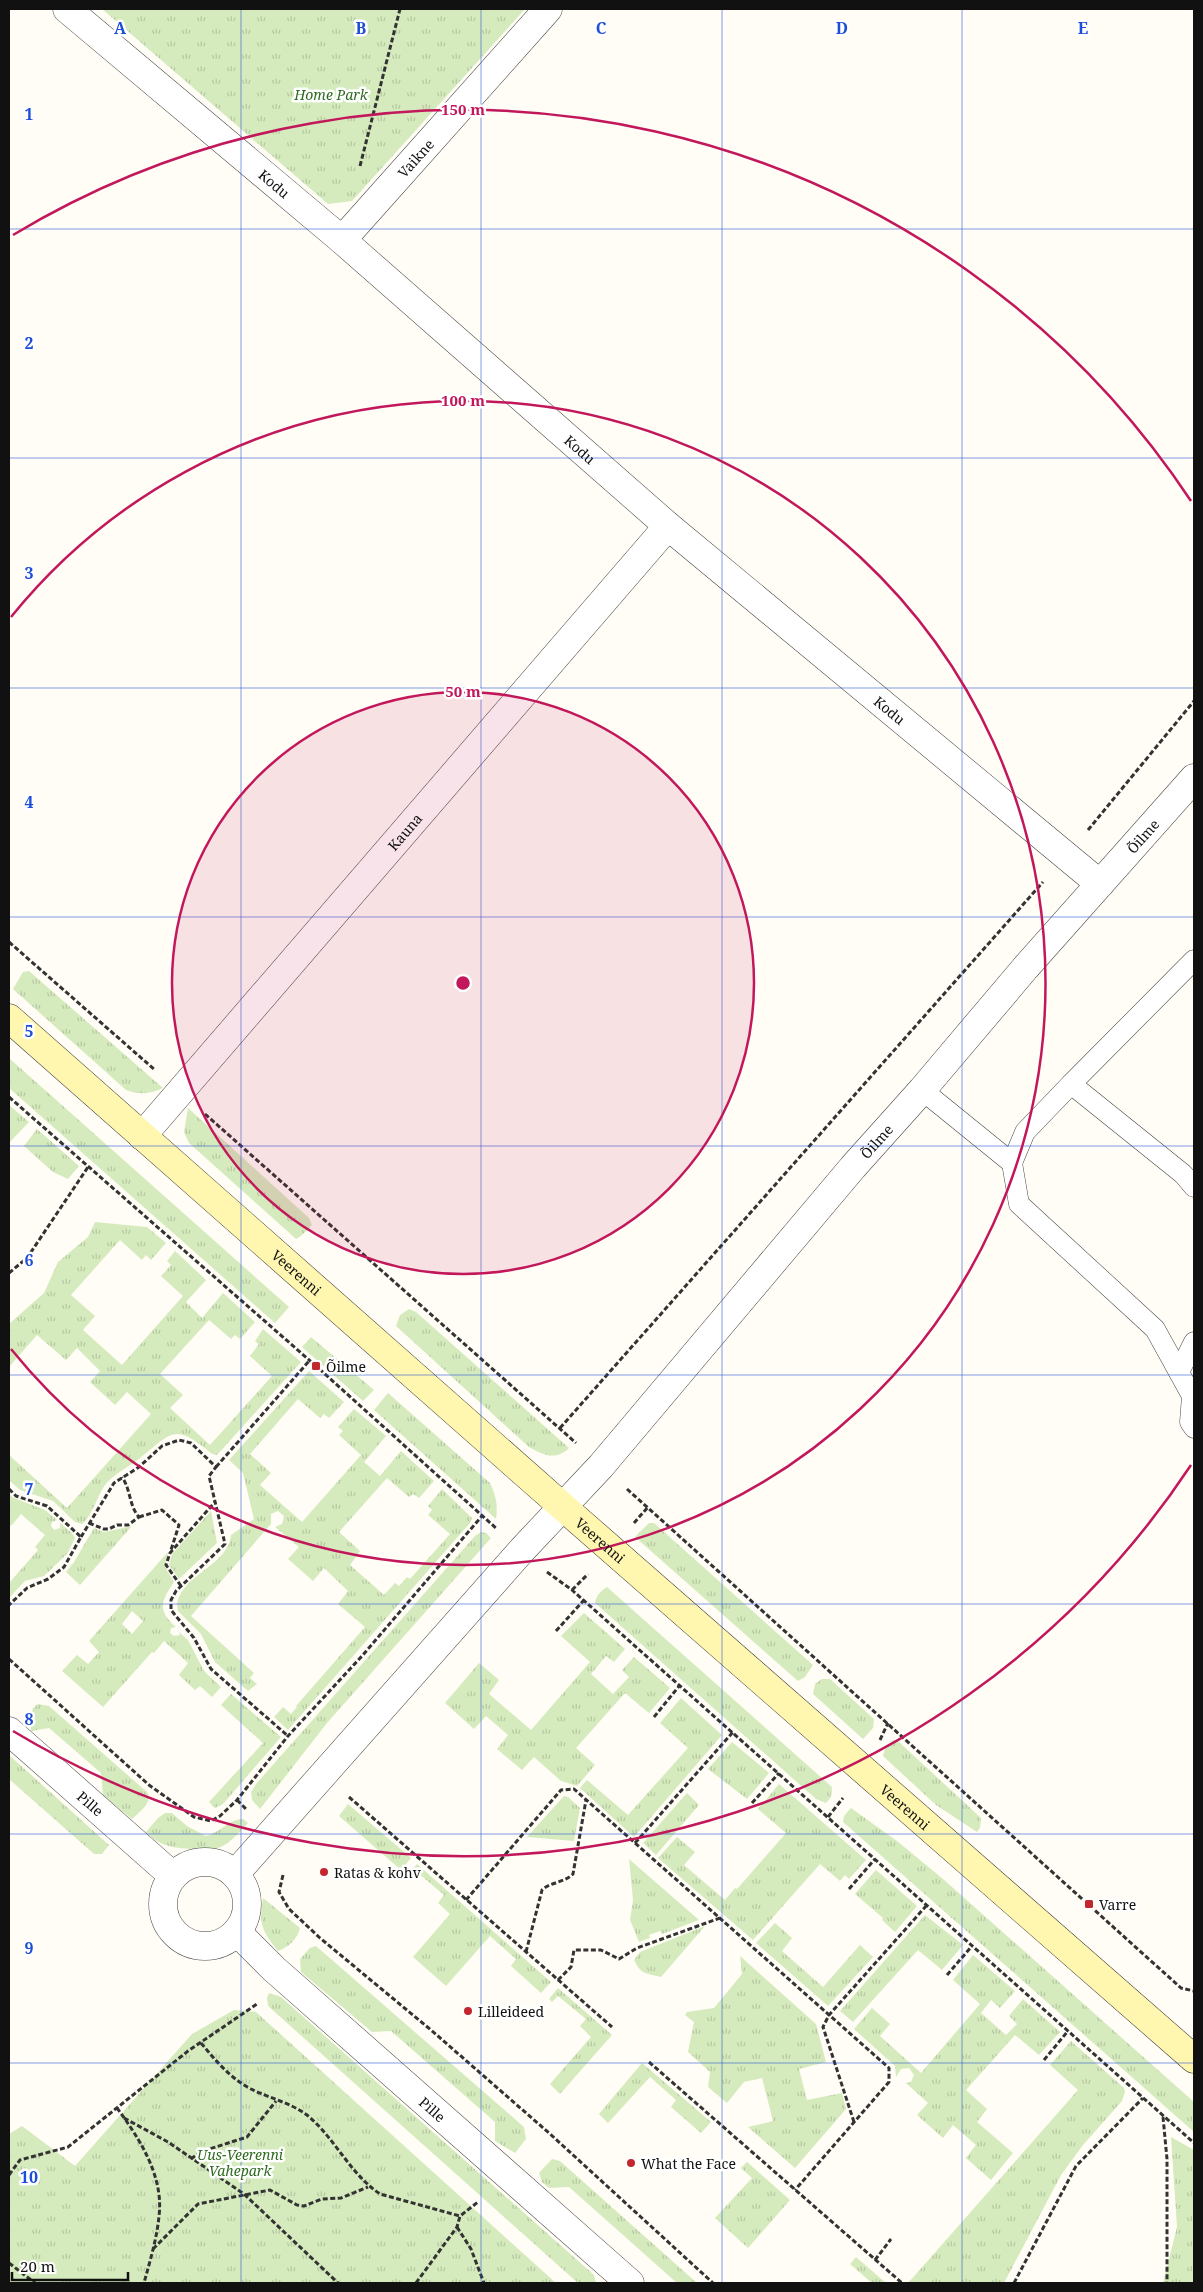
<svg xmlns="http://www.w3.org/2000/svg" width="1203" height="2292" viewBox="0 0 1203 2292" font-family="'Noto Serif',serif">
<defs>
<pattern id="grass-tufts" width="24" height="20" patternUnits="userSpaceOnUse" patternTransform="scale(1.25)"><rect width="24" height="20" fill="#d5ebbd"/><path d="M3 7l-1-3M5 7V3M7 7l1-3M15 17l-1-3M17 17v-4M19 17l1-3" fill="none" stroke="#b6c8a1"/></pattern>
</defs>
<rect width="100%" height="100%" fill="#fffdf5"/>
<!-- grass -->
<g fill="url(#grass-tufts)" fill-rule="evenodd">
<polygon points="102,9 525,9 352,201 328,204"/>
<path d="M 29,971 L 163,1088 C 150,1094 140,1095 126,1090 L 13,989 L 23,972 Z"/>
<polygon points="9,1058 289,1307 275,1323 9,1088"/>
<polygon points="9,1105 29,1122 9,1143"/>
<polygon points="188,1108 309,1218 312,1225 301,1236 296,1239 189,1143 184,1132"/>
<polygon points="37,1129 79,1166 68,1179 53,1172 24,1146"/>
<path d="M 95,1222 L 147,1227 L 166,1243 L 151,1260 L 146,1255 L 142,1260 L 120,1240 L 71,1295 L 95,1316 L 83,1330 L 122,1365 L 183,1296 L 161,1276 L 171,1265 L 167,1261 L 175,1251 L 206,1280 L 186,1302 L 202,1318 L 223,1293 L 255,1322 L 240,1339 L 235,1335 L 231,1339 L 209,1320 L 160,1374 L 183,1395 L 170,1408 L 210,1445 L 272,1376 L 250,1356 L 259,1344 L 255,1341 L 263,1329 L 301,1362 L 217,1455 L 212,1454 C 172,1420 172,1434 136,1461 C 125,1469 114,1474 105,1485 C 97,1496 93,1515 82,1524 L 75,1522 L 53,1501 L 20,1490 L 9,1480 L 9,1455 L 67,1508 L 151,1414 L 127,1392 L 115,1405 L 90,1382 L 100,1371 L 77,1348 L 66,1360 L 37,1335 L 9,1367 L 9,1324 L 44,1293 L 58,1262 L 88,1237 Z"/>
<path d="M 409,1309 L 416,1312 L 569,1448 C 556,1461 543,1455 529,1447 L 396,1326 L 400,1315 Z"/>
<polygon points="311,1337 374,1390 363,1401 302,1347"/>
<path d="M 309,1371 L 344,1402 L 329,1418 L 324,1414 L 320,1418 L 298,1399 L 250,1454 L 271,1473 L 260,1485 L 302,1522 L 361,1455 L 339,1435 L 343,1431 L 338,1427 L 354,1409 L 386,1436 L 364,1462 L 380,1476 L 401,1451 L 434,1481 L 419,1498 L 413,1494 L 409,1497 L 387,1478 L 339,1532 L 360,1551 L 350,1565 L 384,1595 L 395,1583 L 399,1586 L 407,1577 L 410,1579 L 450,1534 L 428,1515 L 432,1510 L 428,1506 L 442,1489 L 472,1518 L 470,1523 L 288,1730 L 274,1717 L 283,1707 L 291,1714 L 297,1707 L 296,1706 L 365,1627 L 338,1604 L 348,1591 L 324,1568 L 313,1581 L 288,1559 L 299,1547 L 275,1527 L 282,1524 L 284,1516 L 278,1511 L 271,1514 L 271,1524 L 191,1616 L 254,1673 L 250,1678 L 257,1684 L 248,1691 L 215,1662 L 201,1634 L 178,1611 L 177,1604 C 182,1574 228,1566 231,1535 L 254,1519 L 243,1473 L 229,1460 Z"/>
<path d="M 388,1393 L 490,1483 C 496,1496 498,1505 496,1519 L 374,1410 Z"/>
<polygon points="10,1495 14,1498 45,1510 57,1520 52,1522 51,1526 54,1530 60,1528 60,1523 72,1533 75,1538 67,1554 44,1576 25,1581 9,1598 9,1583 38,1550 35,1547 45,1535 21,1514 11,1526 9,1524"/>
<polygon points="211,1511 217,1543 179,1579 169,1565 172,1554"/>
<polygon points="649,1523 654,1523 813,1665 805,1677 798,1681 635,1537"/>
<polygon points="132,1526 80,1585 66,1572 74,1562 94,1528 104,1532"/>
<polygon points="481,1532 486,1533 491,1538 327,1723 260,1809 252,1800 251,1792 256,1784 475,1536"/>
<path d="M 168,1552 L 165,1567 L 174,1582 C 161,1601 157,1611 176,1627 L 171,1628 L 170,1633 L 174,1636 L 180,1635 L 179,1632 L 188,1640 L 204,1671 L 221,1687 L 212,1697 L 200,1686 L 195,1690 L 179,1675 L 188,1663 L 164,1641 L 154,1653 L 152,1652 L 103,1707 L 62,1671 L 77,1655 L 88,1664 L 99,1652 L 89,1641 ZM 132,1611 L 143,1621 L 132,1634 L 122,1624 Z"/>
<path d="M 607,1587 L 832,1787 L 831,1797 L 826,1803 L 816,1799 L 595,1603 C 596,1595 601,1591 607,1587 Z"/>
<polygon points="584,1613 625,1649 614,1662 606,1656 591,1674 613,1694 629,1677 622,1670 634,1657 670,1688 649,1713 625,1693 576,1748 595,1765 577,1786 561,1781 534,1757 522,1770 497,1749 508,1735 486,1716 474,1729 445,1703 479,1663 499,1680 489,1694 531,1730 590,1662 561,1636"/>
<polygon points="822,1679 830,1679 874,1719 873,1728 863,1739 813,1694 815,1684"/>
<polygon points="231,1694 281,1737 223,1804 215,1808 209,1802 263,1743 221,1705"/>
<polygon points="681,1698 722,1735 634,1837 580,1788 587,1780 628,1815 688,1748 660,1723"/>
<path d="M 38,1704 L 49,1706 L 147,1792 C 154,1802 139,1812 132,1819 L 103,1795 L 101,1773 L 49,1728 L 31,1731 C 30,1720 28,1711 38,1704 Z"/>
<polygon points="893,1740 898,1741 981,1818 980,1828 977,1832 936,1805 883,1756 885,1749"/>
<polygon points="732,1742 769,1773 747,1799 708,1769"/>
<polygon points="9,1755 109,1845 102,1854 94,1854 9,1779"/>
<polygon points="779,1784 866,1860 849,1879 845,1875 840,1881 820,1864 753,1940 658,1858 677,1837 695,1852 684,1865 725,1900 735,1888 737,1889 786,1833 758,1809"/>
<polygon points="687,1793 699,1805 656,1855 643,1843"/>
<polygon points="564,1796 568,1797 580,1808 574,1841 527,1837"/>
<polygon points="348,1804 411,1858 401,1870 339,1816"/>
<polygon points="851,1808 897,1841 943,1879 1194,2102 1194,2132 843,1822 844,1816"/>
<path d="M 165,1813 L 172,1813 L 187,1826 L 206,1836 C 221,1832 228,1820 243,1819 L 248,1823 C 239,1833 229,1845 215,1849 C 210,1850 204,1849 200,1849 C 179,1849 161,1848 146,1832 L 158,1818 Z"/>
<polygon points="629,1859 699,1920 662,1934 660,1931 649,1935 650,1938 639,1942 630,1920 633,1900"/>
<polygon points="417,1864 551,1982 541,1993 511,1966 516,1959 490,1936 446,1986 413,1957 450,1914 438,1903 444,1895 417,1872 411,1879 407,1876"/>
<polygon points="876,1870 917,1906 895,1932 882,1920 883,1918 855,1894"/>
<path d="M 263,1898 L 300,1928 C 298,1938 288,1948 278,1951 C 261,1930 259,1924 263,1898 Z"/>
<polygon points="925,1915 963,1945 942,1970 918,1950 853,2022 840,2011"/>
<polygon points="775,1923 792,1938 782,1951 823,1987 860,1945 873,1957 828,2006 756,1943"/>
<path d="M 705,1926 L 661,1977 C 646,1973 641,1975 634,1960 L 640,1952 Z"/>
<polygon points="316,1946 524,2127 526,2139 515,2153 495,2141 495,2122 391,2031 372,2032 301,1972 300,1959 310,1948"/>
<polygon points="973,1955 1015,1991 1000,2008 991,2000 981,2013 1006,2035 1017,2024 1009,2016 1023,1999 1060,2032 1039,2055 1015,2035 966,2090 987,2109 977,2122 1013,2153 991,2180 966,2158 976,2145 953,2125 943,2138 917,2115 928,2103 906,2083 911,2082 914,2075 909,2068 901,2069 896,2077 895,2066 854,2029 872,2008 890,2024 880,2036 921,2073 980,2004 953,1980"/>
<polygon points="740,1956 816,2024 826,2062 799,2069 807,2100 842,2093 846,2109 795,2168 748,2127 773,2121 762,2078 744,2082 727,2103 708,2087 710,2072 688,2052 694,2022 685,2015 687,2012 714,2008 742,1974"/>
<polygon points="558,1988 612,2035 560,2094 550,2084 591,2037 580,2026 586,2019 558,1996 552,2002 549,1999"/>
<polygon points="269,1993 281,1997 594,2275 596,2283 578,2283 268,2006 267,1998"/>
<polygon points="234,2010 256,2012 556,2283 9,2283 9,2134 22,2126 75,2166 192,2034"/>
<polygon points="1071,2041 1124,2088 1125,2092 1122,2101 1083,2145 1061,2175 1004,2283 911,2283 909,2282 1078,2090 1050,2065"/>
<polygon points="642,2063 711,2122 701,2133 671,2107 676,2100 650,2077 608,2123 599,2114"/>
<polygon points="1171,2137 1194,2150 1194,2283 1163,2283 1177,2227"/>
<polygon points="552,2159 560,2161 697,2283 677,2283 569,2187 549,2188 542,2182 539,2173"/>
<polygon points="747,2162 790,2200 748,2248 715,2218 752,2178 741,2168"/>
<polygon points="856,2257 886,2283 872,2283 850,2264"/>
</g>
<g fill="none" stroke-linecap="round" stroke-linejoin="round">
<!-- lane casing -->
<g stroke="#444" stroke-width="21">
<g id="lane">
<polyline points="1071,1084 1194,960"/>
<polyline points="922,1090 1012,1163 1019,1204 1155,1329 1192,1396 1190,1422 1194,1428"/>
<polyline points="1012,1163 1025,1132 1071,1084 1183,1174 1194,1187"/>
<polyline points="1179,1372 1194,1342"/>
</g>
</g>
<!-- street casing -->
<g stroke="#444" stroke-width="29">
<g id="street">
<path id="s1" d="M 67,9 L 342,240 L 668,526 L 1100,884"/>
<path id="s2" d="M 342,240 L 548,9"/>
<path id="s3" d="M 142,1136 L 668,526"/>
<path id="s4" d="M 9,1731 L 173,1876"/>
<circle cx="205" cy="1904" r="42"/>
<path id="s5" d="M 235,1874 L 522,1550 L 601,1466 L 853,1167 L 922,1090 L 1026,967 L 1194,778"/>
<path id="s6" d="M 237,1932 L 274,1969 L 630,2283"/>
</g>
</g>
<!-- secondary casing -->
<g stroke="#333" stroke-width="29">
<g id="secondary">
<path id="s7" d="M 9,1018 L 563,1507 L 1194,2059"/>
</g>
</g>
<!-- path -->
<g stroke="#333" stroke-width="3" stroke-dasharray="5 2.5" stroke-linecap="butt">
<polyline points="360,166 400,9"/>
<polyline points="1088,830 1194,701"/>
<polyline points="9,942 155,1070"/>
<polyline points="9,1097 316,1366 497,1529"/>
<polyline points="205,1114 576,1443"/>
<polyline points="9,1273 27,1258 88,1167"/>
<polyline points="560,1428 1043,882"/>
<polyline points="216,1467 310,1360"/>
<polyline points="9,1489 16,1496 47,1506 81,1537 64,1567 48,1579 27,1588 9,1605"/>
<polyline points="627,1489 1181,1988 1194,1991"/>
<polyline points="139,1517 162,1510 179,1525 171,1550"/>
<path d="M 89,1523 L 104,1529 L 109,1529 L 117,1525 L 128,1525 L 139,1517 C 129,1506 131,1490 122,1477"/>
<polyline points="634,1523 648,1507"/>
<polyline points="81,1537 114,1483 139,1467 162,1446 179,1440 191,1443 216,1467 209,1476 225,1544 176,1591 171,1600 171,1610 194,1638 211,1669 288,1736"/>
<polyline points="547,1572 572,1590 1194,2143"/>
<polyline points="181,1586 166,1565 170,1553 215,1502"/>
<polyline points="572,1590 588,1574"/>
<polyline points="556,1631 584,1600"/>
<polyline points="9,1659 149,1785 194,1817 211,1821 220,1816 237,1800 288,1736 362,1656 482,1516"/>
<polyline points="654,1717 680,1685"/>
<polyline points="880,1740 888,1723"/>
<polyline points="349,1797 612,2027"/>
<polyline points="237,1800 247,1810"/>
<polyline points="752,1803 779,1773"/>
<polyline points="828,1817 843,1798"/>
<polyline points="635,1843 733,1732"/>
<polyline points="283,1875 279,1892 289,1909 320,1938 431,2030 549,2133 713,2283"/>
<polyline points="849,1889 875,1859"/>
<polyline points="466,1900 561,1790 574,1789 889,2068 889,2082 795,2190"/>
<path d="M 526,1952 L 542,1890 C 550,1882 564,1883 573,1874 L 586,1800"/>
<polyline points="947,1975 972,1946"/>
<polyline points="558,1980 571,1967 574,1950 601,1950 619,1959 637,1948 720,1918"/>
<path d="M 201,2043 C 216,2061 230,2078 251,2089 C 269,2098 291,2103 307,2115 C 335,2138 350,2174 380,2194 L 460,2216"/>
<polyline points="1044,2060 1068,2031"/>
<polyline points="649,2062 902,2283"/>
<path d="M 117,2108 C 139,2138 164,2176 159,2216 C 157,2238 150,2261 144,2283"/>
<polyline points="1163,2117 1167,2159 1167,2283"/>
<polyline points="124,2118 168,2142 244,2194 338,2283"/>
<polyline points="854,2122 823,2027 829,2015 927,1905"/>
<polyline points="191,2159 200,2152 247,2137 276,2101"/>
<polyline points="9,2175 20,2160 68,2147 188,2051 257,2004"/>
<polyline points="457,2227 471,2249 484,2283"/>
<polyline points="153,2249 198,2204 270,2190 297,2205 304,2206 322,2199 341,2198 368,2187"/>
<polyline points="875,2260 891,2239"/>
<polyline points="9,2263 35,2283"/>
<polyline points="416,2283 457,2227 460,2216 478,2202"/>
<polyline points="1014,2283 1076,2166 1143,2098"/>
</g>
<!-- lane -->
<use href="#lane" stroke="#fff" stroke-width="20"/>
<!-- street -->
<use href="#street" stroke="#fff" stroke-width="28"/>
<!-- secondary -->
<use href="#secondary" stroke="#fff6b0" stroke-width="28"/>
</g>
<!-- grid -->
<path fill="none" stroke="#1d4ed8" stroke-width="1" stroke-opacity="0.55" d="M 241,9 L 241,2283M 481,9 L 481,2283M 722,9 L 722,2283M 962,9 L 962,2283M 9,229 L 1194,229M 9,458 L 1194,458M 9,688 L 1194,688M 9,917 L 1194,917M 9,1146 L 1194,1146M 9,1375 L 1194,1375M 9,1604 L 1194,1604M 9,1834 L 1194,1834M 9,2063 L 1194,2063"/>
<!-- distance rings -->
<circle cx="463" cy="983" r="291" fill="#c2185b" fill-opacity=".12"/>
<g fill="none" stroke="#c2185b" stroke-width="2.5">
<circle cx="463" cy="983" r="291"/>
<path d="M11 617A582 582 0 1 1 11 1349"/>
<path d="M1191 1465A873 873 0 0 1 13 1731M13 235A873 873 0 0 1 1191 501"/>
</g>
<!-- markers -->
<g fill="#c4262e" stroke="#fff" stroke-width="2">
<rect x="311" y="1361" width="10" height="10" rx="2.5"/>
<circle cx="324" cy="1872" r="5"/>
<rect x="1084" y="1899" width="10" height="10" rx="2.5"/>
<circle cx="468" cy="2011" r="5"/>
<circle cx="631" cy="2163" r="5"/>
</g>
<g text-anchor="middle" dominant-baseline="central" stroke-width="5" stroke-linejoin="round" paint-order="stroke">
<!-- park labels -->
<g font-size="14" font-style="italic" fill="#2f6b1f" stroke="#fff">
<text x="331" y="94">Home Park</text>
<text x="240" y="2154">Uus-Veerenni<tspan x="240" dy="16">Vahepark</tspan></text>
</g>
<!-- street labels -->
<g font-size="14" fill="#111" stroke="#fff">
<text stroke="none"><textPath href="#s2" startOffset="110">Vaikne</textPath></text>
<text stroke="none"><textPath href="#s1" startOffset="271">Kodu</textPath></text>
<text stroke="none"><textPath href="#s1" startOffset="676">Kodu</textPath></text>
<text stroke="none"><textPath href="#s1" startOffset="1081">Kodu</textPath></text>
<text stroke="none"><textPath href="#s3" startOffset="402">Kauna</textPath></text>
<text stroke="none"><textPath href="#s5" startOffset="1379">Õilme</textPath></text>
<text stroke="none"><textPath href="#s5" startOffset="974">Õilme</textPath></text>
<text stroke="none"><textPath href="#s7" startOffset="384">Veerenni</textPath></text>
<text stroke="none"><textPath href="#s7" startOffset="789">Veerenni</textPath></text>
<text stroke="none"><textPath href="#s4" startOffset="109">Pille</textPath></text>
<text stroke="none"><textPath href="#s7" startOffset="1194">Veerenni</textPath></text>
<text stroke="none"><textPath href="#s6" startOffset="264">Pille</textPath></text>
</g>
<!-- poi labels -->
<g font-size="14" fill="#111" stroke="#fff" text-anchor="start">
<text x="326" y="1366">Õilme</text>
<text x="334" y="1872">Ratas &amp; kohv</text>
<text x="1099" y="1904">Varre</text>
<text x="478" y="2011">Lilleideed</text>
<text x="641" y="2163">What the Face</text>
</g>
</g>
<g font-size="16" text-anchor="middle" font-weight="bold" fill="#1d4ed8" stroke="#fff" stroke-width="5" stroke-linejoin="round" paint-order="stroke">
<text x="120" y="34">A</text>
<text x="361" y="34">B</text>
<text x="601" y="34">C</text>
<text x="842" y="34">D</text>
<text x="1083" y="34">E</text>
<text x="29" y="120">1</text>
<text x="29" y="349">2</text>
<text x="29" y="579">3</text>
<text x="29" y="808">4</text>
<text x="29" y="1037">5</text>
<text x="29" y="1266">6</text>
<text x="29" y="1495">7</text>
<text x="29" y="1725">8</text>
<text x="29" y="1954">9</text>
<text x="29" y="2183">10</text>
</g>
<circle cx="463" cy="983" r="8" fill="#c2185b" stroke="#fff" stroke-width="2.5"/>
<g font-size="15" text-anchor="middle" font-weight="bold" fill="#c2185b" stroke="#fff" stroke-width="5" stroke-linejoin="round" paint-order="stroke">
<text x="463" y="115">150 m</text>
<text x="463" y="406">100 m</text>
<text x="463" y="697">50 m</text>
</g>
<!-- border -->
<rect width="1203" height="2292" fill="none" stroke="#111111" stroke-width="20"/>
<!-- scale -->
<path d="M12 2272v8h116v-8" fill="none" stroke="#111111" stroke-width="2.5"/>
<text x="20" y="2272" font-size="15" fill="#111111" stroke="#ffffff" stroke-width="4" paint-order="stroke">20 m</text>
</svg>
